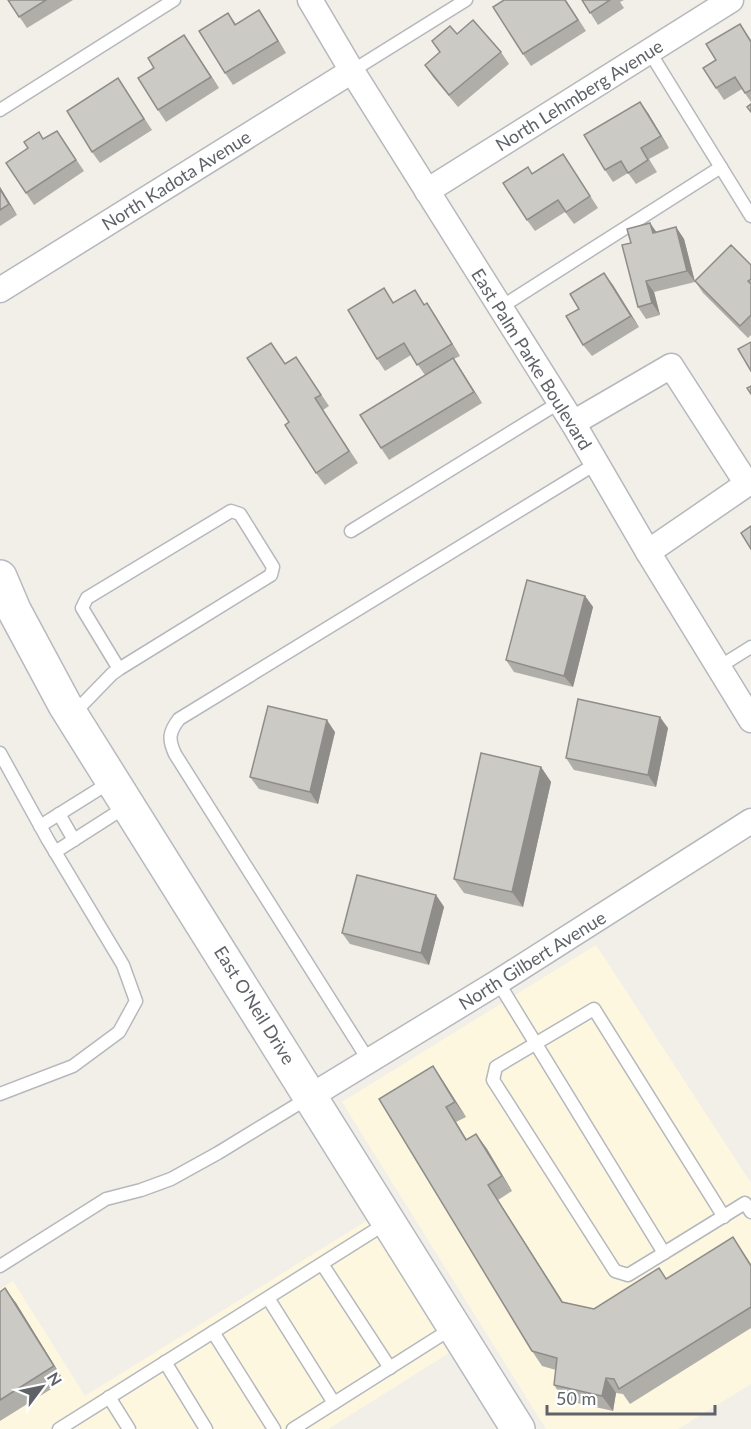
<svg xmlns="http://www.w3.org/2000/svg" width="751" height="1429" viewBox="0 0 751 1429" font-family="Lato,sans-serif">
<rect width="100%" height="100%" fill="#f1efe8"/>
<!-- commercial -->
<g fill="#fef7e0">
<polygon points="596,945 751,1183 751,1384 678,1429 546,1429 342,1102"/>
<polygon points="368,1220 449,1353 328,1429 0,1429 0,1289 13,1281 85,1396"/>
</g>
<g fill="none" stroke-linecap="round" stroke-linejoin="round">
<!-- lane casing -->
<g stroke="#b5b8bc" stroke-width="15">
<g id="lane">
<polyline points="649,51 751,216"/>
<polyline points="352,71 466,0"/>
<polyline points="0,110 174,0"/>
<polyline points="501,307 721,167"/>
<polyline points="351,531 560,402"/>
<polyline points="719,667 751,647"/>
<polyline points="73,714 112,674 119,669 271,575 273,567 240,514 231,511 87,598 82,608 119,669"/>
<polyline points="0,753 48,840 123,965 136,1001 119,1032 73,1066 0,1094"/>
<polyline points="59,814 74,840"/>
<polyline points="40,826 112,781"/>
<polyline points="55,852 127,806"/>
<polyline points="498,982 664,1253 745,1203 751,1212"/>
<path d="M 369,1061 L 175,754 C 168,739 169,732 179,719 L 597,463"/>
<polyline points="664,1253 628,1275 615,1271 493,1080 496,1067 594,1009 724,1217"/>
<polyline points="322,1264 390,1368"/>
<polyline points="0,1266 106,1199 141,1190 171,1179 218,1153 308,1098"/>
<polyline points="268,1298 334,1403"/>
<polyline points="213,1332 274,1429"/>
<polyline points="165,1362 206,1429"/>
<polyline points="109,1397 129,1429"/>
<polyline points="59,1429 388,1222"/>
<polyline points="293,1429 454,1327"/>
</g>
</g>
<!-- street casing -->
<g stroke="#b5b8bc" stroke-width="27">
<g id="street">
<polyline points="310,0 352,71 573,423 648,552 751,720"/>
<polyline points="427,191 731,0"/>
<polyline points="0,290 352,71"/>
<polyline points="573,423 671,366 747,484 648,552"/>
<polyline points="311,1096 498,982 751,821"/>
</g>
</g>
<!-- secondary casing -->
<g stroke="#b6babf" stroke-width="36">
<polyline id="secondary" points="0,577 14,610 65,705 518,1429"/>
</g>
<!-- lane -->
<use href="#lane" stroke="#fff" stroke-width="12"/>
<!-- street -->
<use href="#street" stroke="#fff" stroke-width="24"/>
<!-- secondary -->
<use href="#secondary" stroke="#fff" stroke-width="33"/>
</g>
<!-- wall -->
<g fill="#afaea9">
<polygon points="8,0 73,0 27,28"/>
<polygon points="566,0 586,31 531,66 523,54"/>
<polygon points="582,0 624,0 620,2 624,8 598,25"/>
<polygon points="259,10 286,53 233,85 225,73 228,13 236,24"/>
<polygon points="740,24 751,40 751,102 742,89 724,100 716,88 716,60"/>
<polygon points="457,34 501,52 509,64 458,107 433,77 425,65 440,53 432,41"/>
<polygon points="192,47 219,88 166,122 158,110"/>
<polygon points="126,90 152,130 100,163 92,152"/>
<polygon points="648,113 669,148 649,159 657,172 636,184 628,173 613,182 605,170"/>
<polygon points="57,131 84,171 34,205 6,163"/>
<polygon points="571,166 598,208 574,224 565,212 535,231 527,220 532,174"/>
<polygon points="0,187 17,215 0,226"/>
<polygon points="676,227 684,239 695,282 654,292 660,315 646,319 638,307 631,243 657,232"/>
<polygon points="751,265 751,335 748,338 703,293 695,281"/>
<polygon points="604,273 639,327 592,356 583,345 579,309"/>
<polygon points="394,302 425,304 427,303 460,356 454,359 482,403 389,460 381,448 425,375 411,355 385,371 377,359"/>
<polygon points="296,357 329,406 323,410 358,463 325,485 316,473 289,422 285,363"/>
<polygon points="585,596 593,607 573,687 514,672 506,660"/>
<polygon points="668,728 656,787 574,770 566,758"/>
<polygon points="335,732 318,804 259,789 250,777"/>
<polygon points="541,767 551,782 523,907 464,893 454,879"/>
<polygon points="436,895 444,907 429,965 350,944 342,933"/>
<polygon points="433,1066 443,1081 466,1117 456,1122 467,1140 476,1134 487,1149 512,1191 498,1200 563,1302 594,1309 659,1268 666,1279 733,1237 751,1264 751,1328 630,1404 623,1394 616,1393 613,1411 564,1400 554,1385 556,1370 542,1366 532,1351 379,1099"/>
<polygon points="0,1292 16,1303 64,1381 0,1421"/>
</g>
<!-- shaded-wall -->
<g fill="#8f8d8a">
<polygon points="259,10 267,22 286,53 278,41"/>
<polygon points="184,35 192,47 219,88 211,77"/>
<polygon points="640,102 648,113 669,148 661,136"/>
<polygon points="0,187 17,215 9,204 0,189"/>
<polygon points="650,223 658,234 653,233"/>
<polygon points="676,227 684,239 695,282 687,271"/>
<polygon points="604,273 613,285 639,327 631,316"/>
<polygon points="646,281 654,292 660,315 652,303"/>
<polygon points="427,303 435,315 460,356 452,344"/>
<polygon points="453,358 461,370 482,403 474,392"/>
<polygon points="585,596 593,607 573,687 564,676"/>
<polygon points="660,717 668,728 656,787 648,775"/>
<polygon points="327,720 335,732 318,804 310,792"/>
<polygon points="541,767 551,782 523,907 512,892"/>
<polygon points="436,895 444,907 429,965 421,953"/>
<polygon points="433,1066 443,1081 466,1117 455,1102"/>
<polygon points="446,1107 456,1122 476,1155 466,1140"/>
<polygon points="476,1134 487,1149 512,1191 502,1176"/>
<polygon points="488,1185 498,1200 572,1317 562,1302"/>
<polygon points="5,1288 16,1303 64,1381 54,1366"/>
<polygon points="606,1378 616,1393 613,1411 602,1396"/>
</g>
<!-- building -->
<g fill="#cccac5" stroke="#8f8d8a" stroke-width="1.5">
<polygon points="8,0 46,0 19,17"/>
<polygon points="504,0 565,0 578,20 523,54 493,7"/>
<polygon points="582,0 610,0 590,13"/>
<polygon points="259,10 278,41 225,73 199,31 228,13 235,25"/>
<polygon points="473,20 501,52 449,95 425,65 440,52 432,41 450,26 457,34"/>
<polygon points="740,24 751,42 751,90 745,93 735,77 716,88 703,68 716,60 706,44"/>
<polygon points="184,35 211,77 158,110 138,78 154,68 148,58"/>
<polygon points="118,78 144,119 92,152 67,111"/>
<polygon points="640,102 661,136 641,148 648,160 628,173 621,161 605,170 584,135"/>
<polygon points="751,104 751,112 747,107"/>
<polygon points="57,131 76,160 26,193 6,163 28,148 24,142 39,132 43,139"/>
<polygon points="563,154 590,196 566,212 558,200 527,220 503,183 528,167 532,174"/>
<polygon points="0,189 9,204 0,210"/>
<polygon points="650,223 653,233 676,227 687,271 646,281 652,303 638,307 622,245 631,243 627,229"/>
<polygon points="731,245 751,265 751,279 748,281 751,284 751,315 740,326 695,281"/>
<polygon points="604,273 631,316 583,345 566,316 579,309 570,294"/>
<polygon points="384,288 393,303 415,290 424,305 427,303 452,344 417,365 404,343 377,359 348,310"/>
<polygon points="751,342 751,371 738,349"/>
<polygon points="271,343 285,364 296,357 321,395 315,398 349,451 316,473 285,425 289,422 247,358"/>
<polygon points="453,358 474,392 381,448 360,415"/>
<polygon points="751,386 751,394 747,388"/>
<polygon points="751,526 751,549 741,533"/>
<polygon points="527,580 585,596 564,676 506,660"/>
<polygon points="578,699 660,717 648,775 566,758"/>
<polygon points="268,706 327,720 310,792 250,777"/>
<polygon points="481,753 541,767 512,892 454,879"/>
<polygon points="357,875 436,895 421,953 342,933"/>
<polygon points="433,1066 455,1102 446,1107 466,1140 476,1134 502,1176 488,1185 562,1302 594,1309 659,1268 666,1279 733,1237 751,1266 751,1307 619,1389 614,1379 606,1378 602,1396 554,1385 557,1358 532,1351 379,1099"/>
<polygon points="5,1288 54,1366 0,1400 0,1292"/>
</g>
<g text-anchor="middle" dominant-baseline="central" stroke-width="4.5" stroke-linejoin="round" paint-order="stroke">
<!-- street labels -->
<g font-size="18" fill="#5f6368" stroke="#fff">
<text transform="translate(579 95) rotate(-32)">North Lehmberg Avenue</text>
<text transform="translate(176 180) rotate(-32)">North Kadota Avenue</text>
<text transform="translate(532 359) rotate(58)">East Palm Parke Boulevard</text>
<text transform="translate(532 960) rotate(-32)">North Gilbert Avenue</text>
<text transform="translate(255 1005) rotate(58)">East O'Neil Drive</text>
</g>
</g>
<!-- north arrow -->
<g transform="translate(42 1387) rotate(58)" stroke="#ffffff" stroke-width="4.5" paint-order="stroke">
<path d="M0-4.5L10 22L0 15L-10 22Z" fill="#5f6368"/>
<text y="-9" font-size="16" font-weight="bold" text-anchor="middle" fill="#5f6368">N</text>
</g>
<!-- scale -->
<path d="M547 1405v9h168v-9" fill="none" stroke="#5f6368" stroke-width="3"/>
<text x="556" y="1405" font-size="18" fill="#5f6368" stroke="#ffffff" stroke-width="4.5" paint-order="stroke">50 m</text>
</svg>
